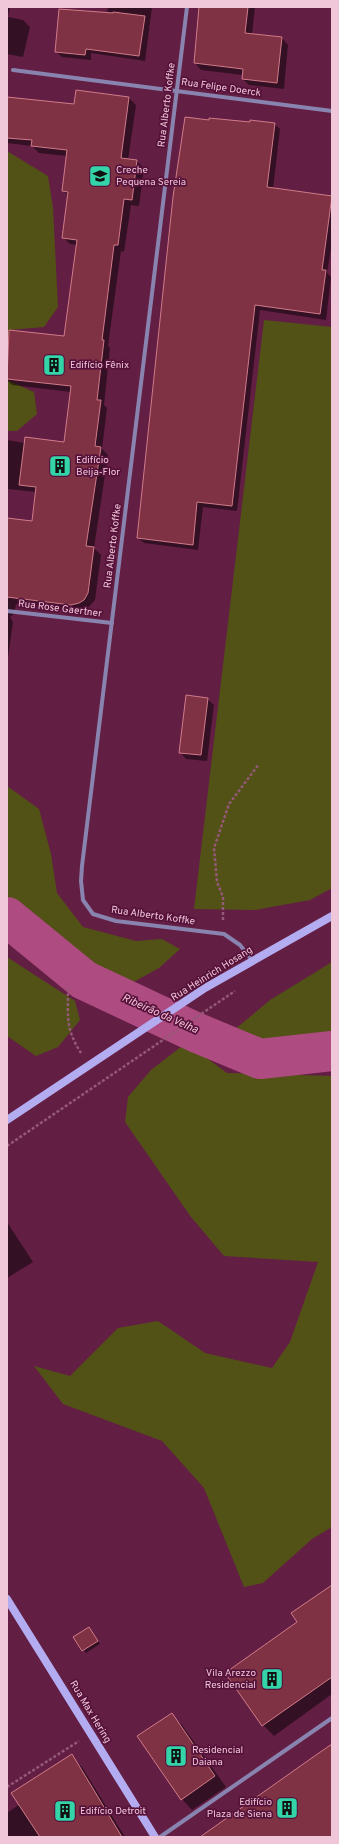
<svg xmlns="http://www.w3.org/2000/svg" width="339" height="1844" viewBox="0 0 339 1844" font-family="Overpass,sans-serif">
<rect width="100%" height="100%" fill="#631e44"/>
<!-- green -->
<g fill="#525216">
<polygon points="7,151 48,176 53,208 58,307 44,327 9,330 7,351"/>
<polygon points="264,320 332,327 332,888 310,900 255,910 194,909"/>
<polygon points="7,380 34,392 37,414 17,431 7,431"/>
<polygon points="7,786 39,809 51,854 57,893 83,927 136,941 162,939 180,949 159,968 130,984 61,944 7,896"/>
<polygon points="7,957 75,1001 80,1020 58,1047 36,1056 7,1036"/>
<polygon points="332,962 332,1033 248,1043 233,1031 270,1000"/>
<polygon points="186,1043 227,1073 332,1076 332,1527 312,1539 263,1583 244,1587 204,1488 162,1441 63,1404 34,1366 70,1376 118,1328 158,1321 205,1353 272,1368 290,1342 318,1262 224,1256 191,1217 125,1122 128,1097 151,1070"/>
</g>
<!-- shadow -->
<g fill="#0007">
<polygon points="7,7 10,7 8,17 23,20 30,27 23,57 7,54"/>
<polygon points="108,7 152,7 145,61 91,53 91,60 62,57 56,52 107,14"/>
<polygon points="201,7 255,7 252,35 282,38 288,45 284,89 249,85 243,79 243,75 201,70 195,63"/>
<polygon points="7,98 75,105 129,98 136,105 128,160 137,161 144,168 139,206 131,205 124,252 121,251 108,346 110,348 104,405 107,408 102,449 108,455 94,548 101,555 95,600 86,610 78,611 16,604 14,614 10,617 13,622 7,665 7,519 32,522 36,492 8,489 7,498 7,440 25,443 65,443 71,392 12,385 7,380 10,331 65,337 77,245 70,244 63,237 69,196 63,191 67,156 39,153 32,146 7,143"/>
<polygon points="250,124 274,124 280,129 273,189 332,197 332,242 327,273 331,277 326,320 260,310 237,511 203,507 198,550 144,543 138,538"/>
<polygon points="207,699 214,705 207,761 186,759 180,752"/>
<polygon points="7,1222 33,1262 7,1278"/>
<polygon points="332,1586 332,1694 274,1736 263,1725 299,1622"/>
<polygon points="89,1628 100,1644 86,1653 75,1637"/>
<polygon points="171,1714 182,1725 226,1787 192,1810 182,1799"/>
<polygon points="71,1756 82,1767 125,1837 7,1837 7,1813 20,1804"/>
</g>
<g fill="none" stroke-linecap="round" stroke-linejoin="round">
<!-- river -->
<polyline stroke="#ae4b80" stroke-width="40" points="7,917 84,980 195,1032 260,1059 332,1051"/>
</g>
<!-- building -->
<g fill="#7f3243" stroke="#d17b89">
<polygon points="199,7 248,7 245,33 282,37 277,83 242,79 243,69 194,63"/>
<polygon points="59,9 113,13 113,12 145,16 139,56 86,49 85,55 55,52"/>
<polygon points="76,90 129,97 121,158 137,160 132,200 124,199 118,245 114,245 102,340 104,340 97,400 101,400 95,446 101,447 86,546 94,547 88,593 84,600 79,603 71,605 7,597 7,518 32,521 36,487 19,485 25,437 64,442 71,386 7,379 9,330 64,336 77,240 62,238 68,192 62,191 67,150 31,146 32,140 7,138 7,97 74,104"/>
<polygon points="185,117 209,120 209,118 250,122 250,120 275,123 267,187 332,196 322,270 326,270 320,314 255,305 232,506 197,502 193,545 137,538 173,197"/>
<polygon points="186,695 208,698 201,755 179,753"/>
<polygon points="332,1585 332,1677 262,1726 225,1673 297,1622 291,1613"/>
<polygon points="89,1627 98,1641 82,1651 73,1637"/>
<polygon points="172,1713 215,1776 181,1800 137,1736"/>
<polygon points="332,1744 332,1837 200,1837 316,1755"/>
<polygon points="72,1754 95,1792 122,1837 40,1837 11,1793"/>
</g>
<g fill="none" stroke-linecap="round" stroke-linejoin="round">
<!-- path -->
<g stroke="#945978" stroke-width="2.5" stroke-dasharray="3 2" stroke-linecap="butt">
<polyline points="223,920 223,897 217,882 214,848 229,804 259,764"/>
<path d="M 68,988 C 68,1016 65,1028 81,1053"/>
<polyline points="7,1146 235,991"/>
<polyline points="7,1787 79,1741"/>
</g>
<!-- street -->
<g stroke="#8984af" stroke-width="4">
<polyline points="187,7 82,866 81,881 83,900 93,914 116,921 224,934 240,945 252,960"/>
<polyline points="13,70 332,111"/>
<polyline points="7,611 112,623"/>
<polyline points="160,1837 332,1718"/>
</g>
<!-- secondary -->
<g stroke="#b4acf0" stroke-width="8">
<polyline points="7,1120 205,988 332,916"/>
<polyline points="7,1599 155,1837"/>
</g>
</g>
<!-- icons -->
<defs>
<g id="school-square" transform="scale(1.15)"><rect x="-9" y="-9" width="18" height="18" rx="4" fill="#33d4a8" stroke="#56123a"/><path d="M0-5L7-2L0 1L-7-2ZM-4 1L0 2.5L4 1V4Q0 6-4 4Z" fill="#111"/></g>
<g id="building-square" transform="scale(1.15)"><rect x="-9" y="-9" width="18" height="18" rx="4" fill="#33d4a8" stroke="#56123a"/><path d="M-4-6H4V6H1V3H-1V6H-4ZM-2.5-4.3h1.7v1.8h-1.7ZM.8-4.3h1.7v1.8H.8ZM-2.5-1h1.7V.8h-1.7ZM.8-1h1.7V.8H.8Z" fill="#111"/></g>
</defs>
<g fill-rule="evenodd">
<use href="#school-square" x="100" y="176"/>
<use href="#building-square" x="54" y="365"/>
<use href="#building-square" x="60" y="466"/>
<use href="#building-square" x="272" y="1679"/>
<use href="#building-square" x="176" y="1756"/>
<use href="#building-square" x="287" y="1808"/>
<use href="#building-square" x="65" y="1811"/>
</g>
<g text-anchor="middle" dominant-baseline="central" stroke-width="3.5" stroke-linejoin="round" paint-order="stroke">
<!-- street labels -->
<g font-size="10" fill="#f0c6d9" stroke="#56123a">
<text transform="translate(221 88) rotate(8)">Rua Felipe Doerck</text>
<text transform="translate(167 105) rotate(-83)">Rua Alberto Koffke</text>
<text transform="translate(113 546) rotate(-83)">Rua Alberto Koffke</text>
<text transform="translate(60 609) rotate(7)">Rua Rose Gaertner</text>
<text transform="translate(153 916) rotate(8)">Rua Alberto Koffke</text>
<text transform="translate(212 974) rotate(-32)">Rua Heinrich Hosang</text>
<text transform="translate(90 1712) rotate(59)">Rua Max Hering</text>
</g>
<!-- poi labels -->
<g font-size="10" fill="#f0c6d9" stroke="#56123a" text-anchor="start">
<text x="116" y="170">Creche<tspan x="116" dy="12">Pequena Sereia</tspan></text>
<text x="70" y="365">Edifício Fênix</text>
<text x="76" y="460">Edifício<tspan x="76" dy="12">Beija-Flor</tspan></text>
<text x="256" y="1673" text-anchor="end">Vila Arezzo<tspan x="256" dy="12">Residencial</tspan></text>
<text x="192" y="1750">Residencial<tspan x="192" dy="12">Daiana</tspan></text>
<text x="272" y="1802" text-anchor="end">Edifício<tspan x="272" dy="12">Plaza de Siena</tspan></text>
<text x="80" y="1811">Edifício Detroit</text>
</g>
<!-- water labels -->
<g font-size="11" font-style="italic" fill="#f8c2db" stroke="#56123a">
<text transform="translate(160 1014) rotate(24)">Ribeirão da Velha</text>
</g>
</g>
<!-- border -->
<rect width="339" height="1844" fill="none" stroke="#f0c6d9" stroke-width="16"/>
</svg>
